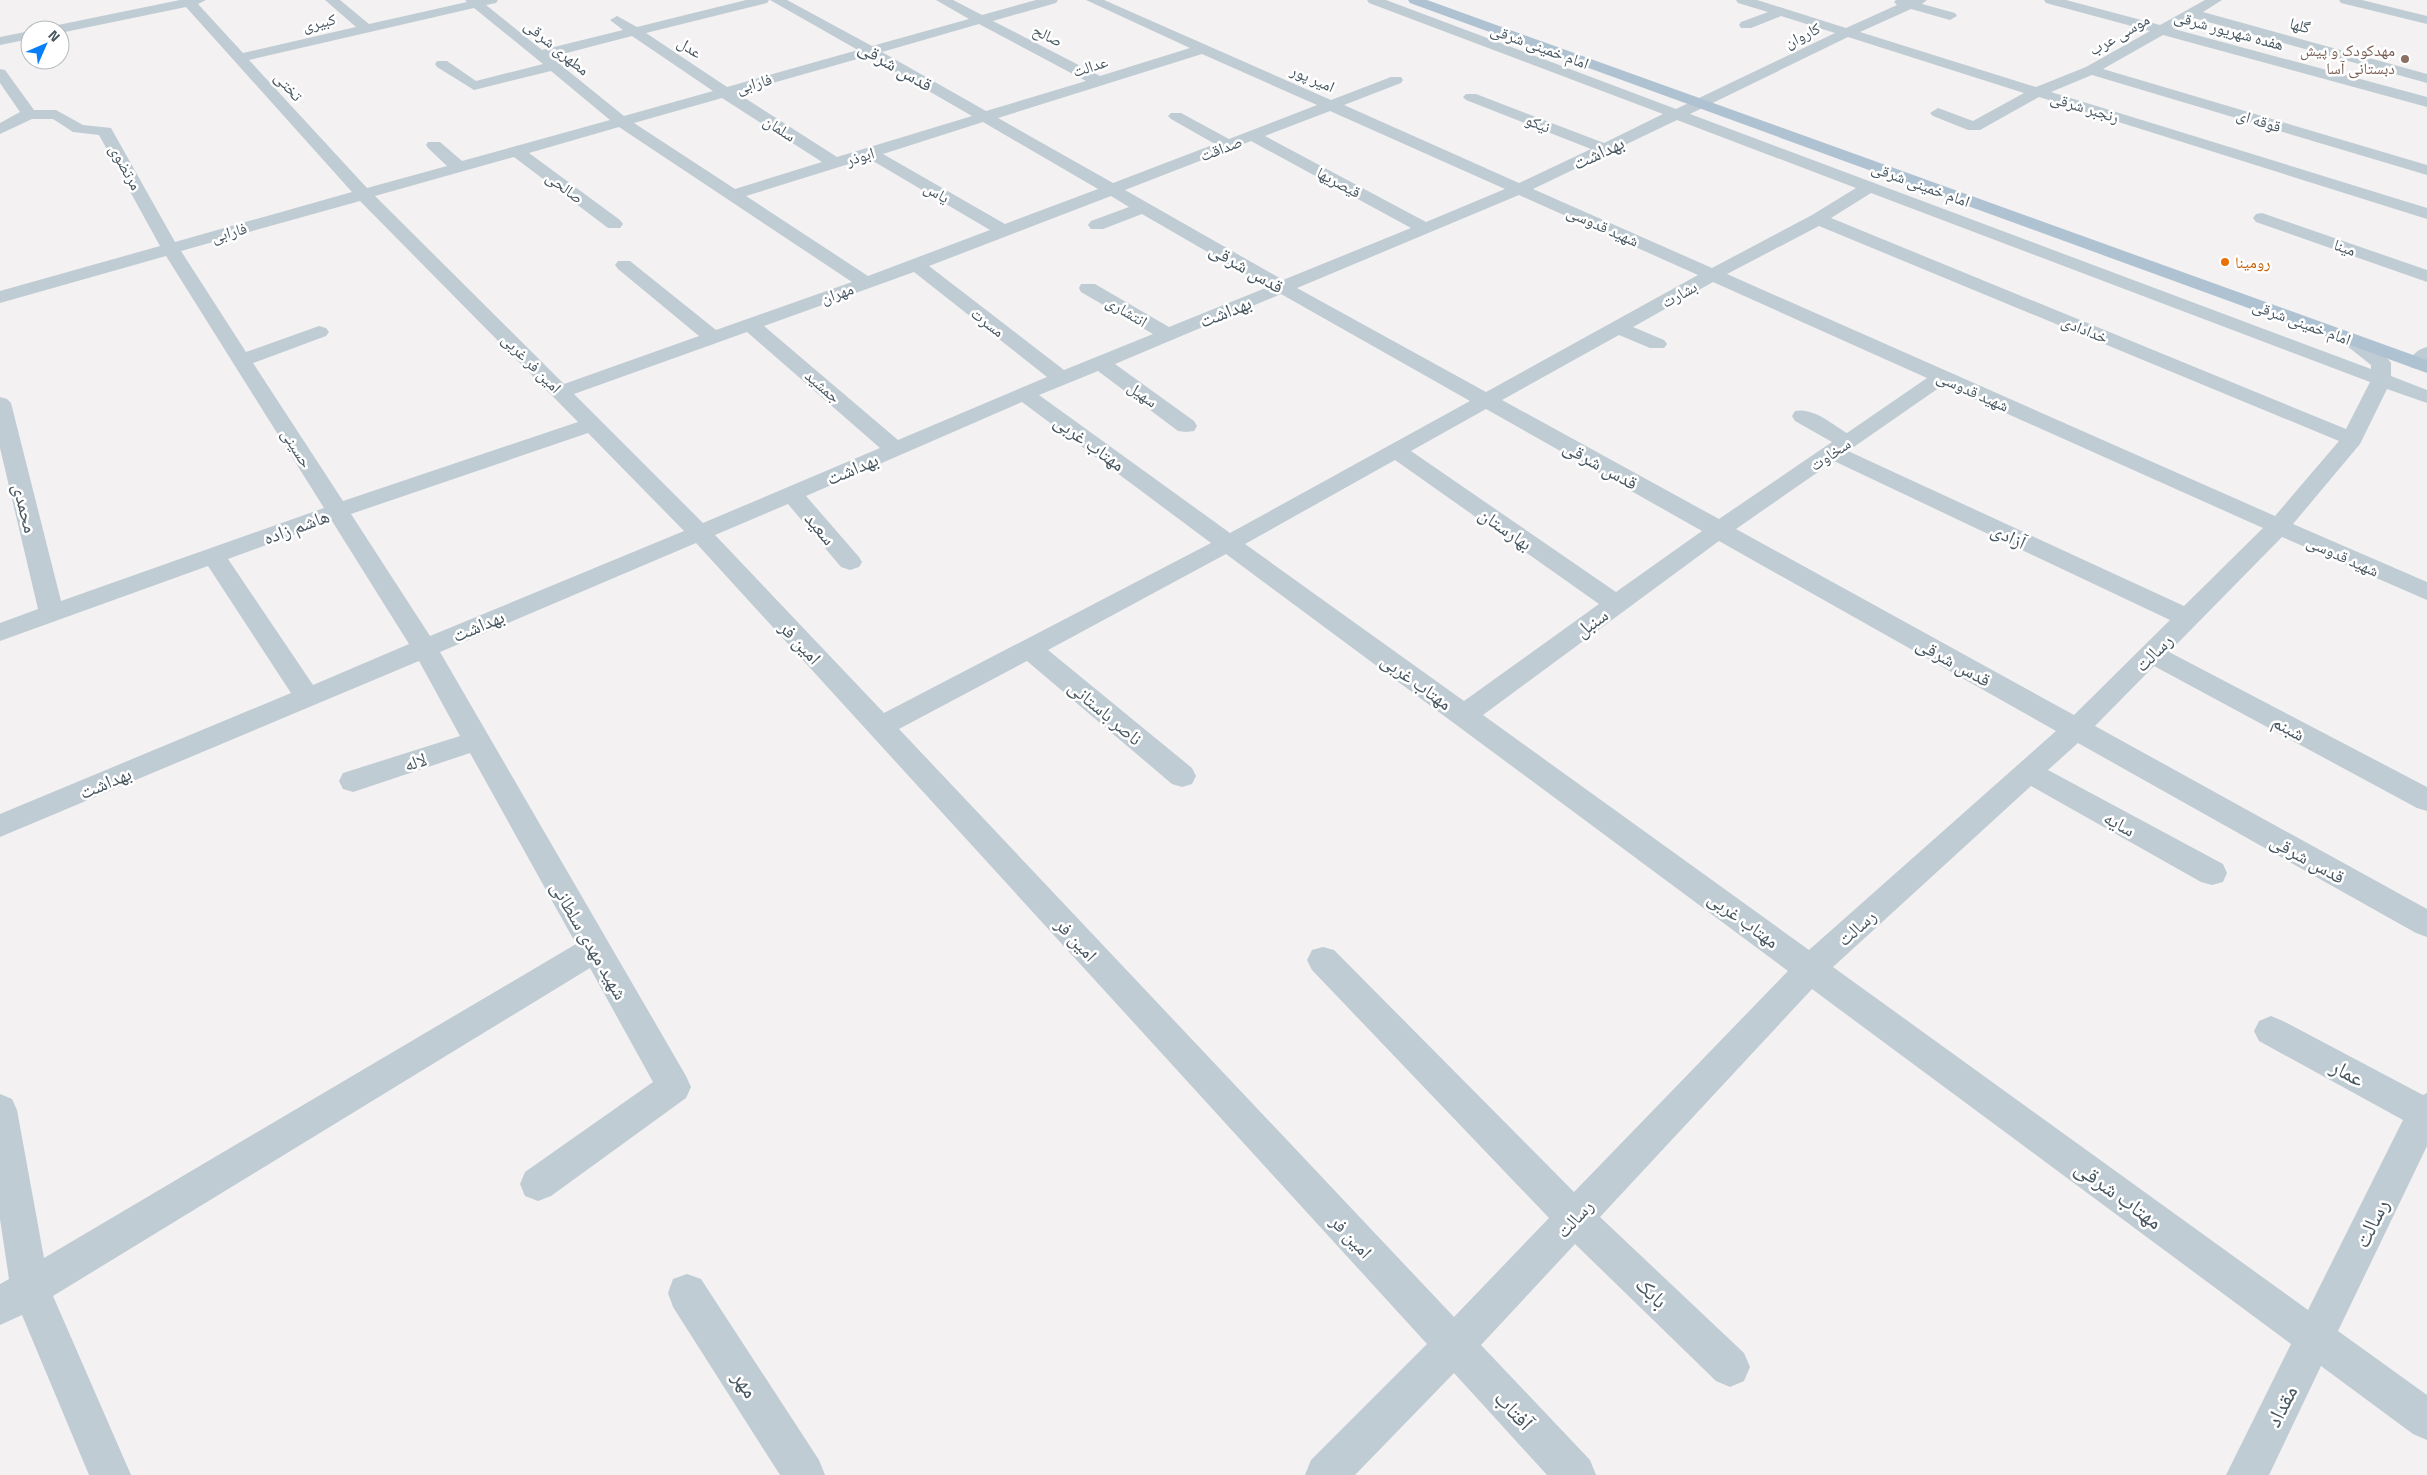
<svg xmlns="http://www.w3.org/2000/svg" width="2427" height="1475" viewBox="0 0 2427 1475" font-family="'Titillium Web','Noto Naskh Arabic',sans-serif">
<rect width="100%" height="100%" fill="#f3f1f1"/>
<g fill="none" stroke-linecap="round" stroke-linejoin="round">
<!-- minor -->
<g fill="#c0ccd4" fill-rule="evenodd">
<path d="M 180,0 L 206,0 L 198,4 L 243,53 L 356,27 L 325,0 L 340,0 L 369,24 L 467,2 L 465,0 L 498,0 L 496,3 L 486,5 L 542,50 L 623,30 L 610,20 L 617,16 L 637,27 L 746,0 L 769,0 L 767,3 L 646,33 L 727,87 L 858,50 L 770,0 L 787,0 L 872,46 L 969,19 L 936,0 L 953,0 L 982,15 L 1036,0 L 1058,0 L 1056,3 L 993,21 L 1100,76 L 1190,48 L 1086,0 L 1104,0 L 1331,100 L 1391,77 L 1401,77 L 1403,80 L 1401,83 L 1344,105 L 1519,183 L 1591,149 L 1466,100 L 1463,97 L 1466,94 L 1476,94 L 1604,143 L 1663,114 L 1369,3 L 1367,0 L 1386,0 L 1676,109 L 1835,33 L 1781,16 L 1751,28 L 1741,28 L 1739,25 L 1741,22 L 1768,12 L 1738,3 L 1736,0 L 1757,0 L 1846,28 L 1897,5 L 1894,2 L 1896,0 L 1927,0 L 1922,4 L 1955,13 L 1957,16 L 1950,20 L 1911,9 L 1860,32 L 2036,87 L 2086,67 L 2150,31 L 2046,3 L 2044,0 L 2066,0 L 2160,25 L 2205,0 L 2222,0 L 2203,12 L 2427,74 L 2427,83 L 2194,18 L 2174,29 L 2427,97 L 2427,107 L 2163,35 L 2103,69 L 2427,165 L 2427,175 L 2092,75 L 2051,92 L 2427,208 L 2427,219 L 2039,97 L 1980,130 L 1968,130 L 1933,116 L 1930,113 L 1938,108 L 1973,121 L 2024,93 L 1848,37 L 1690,114 L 2371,369 L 2371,365 L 2337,338 L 2340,334 C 2357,330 2375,349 2388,359 L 2391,363 L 2391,376 L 2427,390 L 2427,403 L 2387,389 L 2360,444 L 2293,524 L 2427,582 L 2427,600 L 2282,537 L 2169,652 L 2427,787 L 2427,811 L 2417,808 L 2154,666 L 2095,726 L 2427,909 L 2427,937 L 2416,933 L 2078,743 L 2048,770 L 2223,864 L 2227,873 L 2223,882 L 2212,885 L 2201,882 L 2031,786 L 1833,967 L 2308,1310 L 2403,1120 L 2259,1041 L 2254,1031 L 2259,1021 L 2271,1016 L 2283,1021 L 2423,1095 L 2427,1093 L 2427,1146 L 2338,1331 L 2427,1395 L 2427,1440 L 2413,1434 L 2321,1366 L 2269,1475 L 2226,1475 L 2291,1344 L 1812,989 L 1600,1217 L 1744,1353 L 1750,1367 L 1744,1381 L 1730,1387 L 1716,1381 L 1575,1244 L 1481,1345 L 1590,1460 L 1596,1475 L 1547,1475 L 1454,1373 L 1355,1475 L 1305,1475 L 1311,1460 L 1427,1344 L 696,543 L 440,652 L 686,1076 L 691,1087 L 686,1098 L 551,1196 L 538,1201 L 525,1196 L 520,1184 L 525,1172 L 653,1082 L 590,968 L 53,1296 L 131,1475 L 89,1475 L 22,1315 L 0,1325 L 0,1284 L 9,1279 L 0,1219 L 0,1094 L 12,1099 L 17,1110 L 44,1258 L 576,944 L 470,753 L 353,792 L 343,789 L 339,781 L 343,773 L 460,736 L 419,661 L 0,837 L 0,814 L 291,693 L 208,566 L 0,641 L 0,623 L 38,609 L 0,448 L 0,397 L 7,399 L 11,403 L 61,601 L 324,508 L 166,256 L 0,303 L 0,291 L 160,246 L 99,135 L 73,132 L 53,119 L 32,119 L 0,134 L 0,123 L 20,112 L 0,83 L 0,69 L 5,70 L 34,110 L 56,110 L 83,125 L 111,128 L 175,242 L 352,192 L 186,7 L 60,33 L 60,30 L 46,30 L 53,26 ZM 474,8 L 543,64 L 476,81 L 447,61 L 437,61 L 435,64 L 437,67 L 474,90 L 551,71 L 610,120 L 462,161 L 440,142 L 428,142 L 426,145 L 428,148 L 447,166 L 367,188 L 249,60 ZM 979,24 L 1086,81 L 986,111 L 882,52 ZM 632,36 L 713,91 L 624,116 L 551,57 ZM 1202,54 L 1317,105 L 1229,139 L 1181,113 L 1171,113 L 1168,116 L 1171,119 L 1215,144 L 1113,183 L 998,118 ZM 868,56 L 972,116 L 837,157 L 737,93 ZM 722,98 L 822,162 L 735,189 L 634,123 ZM 1330,111 L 1505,189 L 1426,222 L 1265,136 ZM 1677,120 L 1856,188 L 1812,215 L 1712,268 L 1533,189 ZM 983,122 L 1098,189 L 1005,224 L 883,154 ZM 619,127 L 852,282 L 716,330 L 630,261 L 618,261 L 615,265 L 618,269 L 699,336 L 564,384 L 375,196 L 514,157 L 608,228 L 620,228 L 623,224 L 620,220 L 529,153 ZM 1251,141 L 1411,228 L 1283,280 L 1125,190 ZM 868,158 L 990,230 L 868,276 L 746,196 ZM 1871,193 L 2370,382 L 2346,429 L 1831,218 ZM 1519,195 L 1698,275 L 1486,392 L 1297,288 ZM 1111,196 L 1129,207 L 1091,221 L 1088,225 L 1091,229 L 1103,229 L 1142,214 L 1268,287 L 1169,327 L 1095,284 L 1081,284 L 1079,288 L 1081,292 L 1153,334 L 1064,370 L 929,266 ZM 360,201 L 578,422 L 343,501 L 253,363 L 326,336 L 329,332 L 326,328 L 319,326 L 246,352 L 181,251 ZM 1819,226 L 2339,441 L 2275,516 L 1727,274 ZM 914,272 L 1047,377 L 898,440 L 764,326 ZM 1713,282 L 1927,378 L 1847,433 C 1832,424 1813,407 1795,411 L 1792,416 L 1795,421 L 1832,442 L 1719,519 L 1502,400 L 1619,335 L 1650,348 L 1664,348 L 1667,344 L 1664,340 L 1633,327 ZM 1281,294 L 1470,401 L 1230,533 L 1039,395 L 1098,371 L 1178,431 L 1186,432 L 1194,431 L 1197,426 L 1194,421 L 1115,364 ZM 747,332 L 880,448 L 703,523 L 574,394 ZM 1943,385 L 2263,528 L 2184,606 L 1848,451 ZM 1022,402 L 1211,543 L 884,713 L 715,535 L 788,504 L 841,567 L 850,570 L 859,567 L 862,562 L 859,557 L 806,496 ZM 1486,409 L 1702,531 L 1616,592 L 1411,451 ZM 588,433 L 684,531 L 430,636 L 351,514 ZM 1395,460 L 1599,604 L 1464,701 L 1245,544 ZM 1834,461 L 2170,620 L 2074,715 L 1736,529 ZM 332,521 L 409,644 L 313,685 L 228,559 ZM 1719,541 L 2056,731 L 1809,950 L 1483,715 ZM 1226,554 L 1788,971 L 1574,1192 L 1334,950 L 1323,947 L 1312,950 L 1307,960 L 1312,970 L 1549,1218 L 1454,1317 L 899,729 L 1027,661 L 1172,784 L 1182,787 L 1192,784 L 1196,776 L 1192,768 L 1048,650 Z"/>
<polygon points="2339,0 2362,0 2427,16 2427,24 2341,3"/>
<polygon points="30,31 30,39 0,45 0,37"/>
<polygon points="2262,213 2427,270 2427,282 2256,222 2253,218 2256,214"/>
<path d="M 2427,347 L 2427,364 L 2417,369 L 2410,367 L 2407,363 C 2412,355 2418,349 2427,347 Z"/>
<polygon points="687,1274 701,1279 819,1460 825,1475 780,1475 673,1307 668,1293 673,1279"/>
</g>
<!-- major -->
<polygon fill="#aec2d2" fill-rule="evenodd" points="1408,0 1427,0 2427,360 2427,373 1410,3"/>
</g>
<!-- markers -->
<circle fill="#8d6e63" stroke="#fff" stroke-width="2" cx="2405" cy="59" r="5"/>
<circle fill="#e8710a" stroke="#fff" stroke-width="2" cx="2225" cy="262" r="5"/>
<g text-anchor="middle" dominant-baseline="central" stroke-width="5" stroke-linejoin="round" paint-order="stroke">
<!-- far-street labels -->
<g font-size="16" fill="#475660" stroke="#fff">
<text transform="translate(319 22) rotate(-13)">کبیری</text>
<text transform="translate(2300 25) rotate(16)">گلها</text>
<text transform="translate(2229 30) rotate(15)">هفده شهریور شرقی</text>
<text transform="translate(2119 34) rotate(-30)">موسی عرب</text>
<text transform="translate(1048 35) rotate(27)">صالح</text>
<text transform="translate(1802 35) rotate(-26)">کاروان</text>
<text transform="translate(1540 46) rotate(20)">امام خمینی شرقی</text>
<text transform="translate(557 47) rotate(39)">مطهری شرقی</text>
<text transform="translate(690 47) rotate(34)">عدل</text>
<text transform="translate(1090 66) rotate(-18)">عدالت</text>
<text transform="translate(1313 78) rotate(24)">امیر پور</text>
<text transform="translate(754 83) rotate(-16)">فارابی</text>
<text transform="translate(289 86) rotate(48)">تختی</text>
<text transform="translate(2085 107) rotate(17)">رنجبر شرقی</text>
<text transform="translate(2259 120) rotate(17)">قوقه ای</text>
<text transform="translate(1538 123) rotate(21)">نیکو</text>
<text transform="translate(780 128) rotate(33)">سلمان</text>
<text transform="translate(1221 148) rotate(-21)">صداقت</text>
<text transform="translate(860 156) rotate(-17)">ابوذر</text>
<text transform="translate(126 167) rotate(61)">مرتضوی</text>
<text transform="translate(1339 182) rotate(28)">قیصریها</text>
<text transform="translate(1921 184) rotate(20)">امام خمینی شرقی</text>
<text transform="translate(565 187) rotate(37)">صالحی</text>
<text transform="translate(937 192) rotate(30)">یاس</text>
<text transform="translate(1603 226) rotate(24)">شهید قدوسی</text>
<text transform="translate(229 232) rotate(-16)">فارابی</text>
<text transform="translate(2345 247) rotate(20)">مینا</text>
<text transform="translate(837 293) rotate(-19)">مهران</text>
<text transform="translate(1679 294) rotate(-29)">بشارت</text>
<text transform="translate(1127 311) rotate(31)">انتشاری</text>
<text transform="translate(988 322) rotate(38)">مسرت</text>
<text transform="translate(2302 322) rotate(20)">امام خمینی شرقی</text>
<text transform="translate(2085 329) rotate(22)">خدادادی</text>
<text transform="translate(532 363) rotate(45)">امین فر غربی</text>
<text transform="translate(823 386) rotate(41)">جمشید</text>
<text transform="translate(1973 391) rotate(24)">شهید قدوسی</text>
<text transform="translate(1143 394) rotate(36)">سهیل</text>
<text transform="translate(297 448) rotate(58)">حسینی</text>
<text transform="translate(1830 454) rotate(-34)">سخاوت</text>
<text transform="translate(2343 556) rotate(24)">شهید قدوسی</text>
</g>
<!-- far-education labels -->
<g font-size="16" fill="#785e54" stroke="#fff" text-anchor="end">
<text x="2395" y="50">مهدکودک و پیش<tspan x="2395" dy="18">دبستانی آسا</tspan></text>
</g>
<!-- far-food labels -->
<g font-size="16" fill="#c56008" stroke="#fff" text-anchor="start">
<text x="2235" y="262">رومینا</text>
</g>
<!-- street labels -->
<g font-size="19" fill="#475660" stroke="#fff">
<text transform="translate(896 65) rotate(30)">قدس شرقی</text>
<text transform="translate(1598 152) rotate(-25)">بهداشت</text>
<text transform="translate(1247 267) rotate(30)">قدس شرقی</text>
<text transform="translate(1225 311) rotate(-22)">بهداشت</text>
<text transform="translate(1090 442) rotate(36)">مهتاب غربی</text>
<text transform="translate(1601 464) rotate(29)">قدس شرقی</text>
<text transform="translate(852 468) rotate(-23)">بهداشت</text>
<text transform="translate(26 508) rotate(76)">محمدی</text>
<text transform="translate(296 526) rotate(-20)">هاشم زاده</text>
<text transform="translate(821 528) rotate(50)">سعید</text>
<text transform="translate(1506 528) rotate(35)">بهارستان</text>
<text transform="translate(2009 535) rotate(25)">آزادی</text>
<text transform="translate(1591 622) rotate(-36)">سنبل</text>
<text transform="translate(478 625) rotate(-23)">بهداشت</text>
<text transform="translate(801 642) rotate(47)">امین فر</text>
<text transform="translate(2153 652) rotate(-45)">رسالت</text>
<text transform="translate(1954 661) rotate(29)">قدس شرقی</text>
<text transform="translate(1417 681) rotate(36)">مهتاب غربی</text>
<text transform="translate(1106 712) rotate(40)">ناصر باستانی</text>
<text transform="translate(2289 727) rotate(28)">شبنم</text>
<text transform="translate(415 761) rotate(-18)">لاله</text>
<text transform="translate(105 782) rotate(-23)">بهداشت</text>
<text transform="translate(2120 823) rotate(29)">سایه</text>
<text transform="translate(2308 858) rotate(29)">قدس شرقی</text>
<text transform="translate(1744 919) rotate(36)">مهتاب غربی</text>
<text transform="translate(1856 927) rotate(-42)">رسالت</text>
<text transform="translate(1077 939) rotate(47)">امین فر</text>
<text transform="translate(590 940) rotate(60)">شهید مهدی سلطانی</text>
<text transform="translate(1574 1218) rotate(-47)">رسالت</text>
<text transform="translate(1352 1236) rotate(47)">امین فر</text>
</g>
<!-- near-street labels -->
<g font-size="22" fill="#475660" stroke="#fff">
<text transform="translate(2348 1072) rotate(28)">عمار</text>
<text transform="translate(2119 1194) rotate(36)">مهتاب شرقی</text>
<text transform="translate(2371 1223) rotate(-64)">رسالت</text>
<text transform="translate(1652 1292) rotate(44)">بابک</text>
<text transform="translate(746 1384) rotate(57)">مهر</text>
<text transform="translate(2281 1406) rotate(-63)">مقداد</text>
<text transform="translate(1514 1410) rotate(47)">آفتاب</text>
</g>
</g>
<!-- north arrow -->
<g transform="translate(45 45) rotate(45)"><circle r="24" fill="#ffffff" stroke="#b5bbbf"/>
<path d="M0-4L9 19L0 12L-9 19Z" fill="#087ff6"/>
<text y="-8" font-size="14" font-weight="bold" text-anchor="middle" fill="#475660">N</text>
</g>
</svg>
